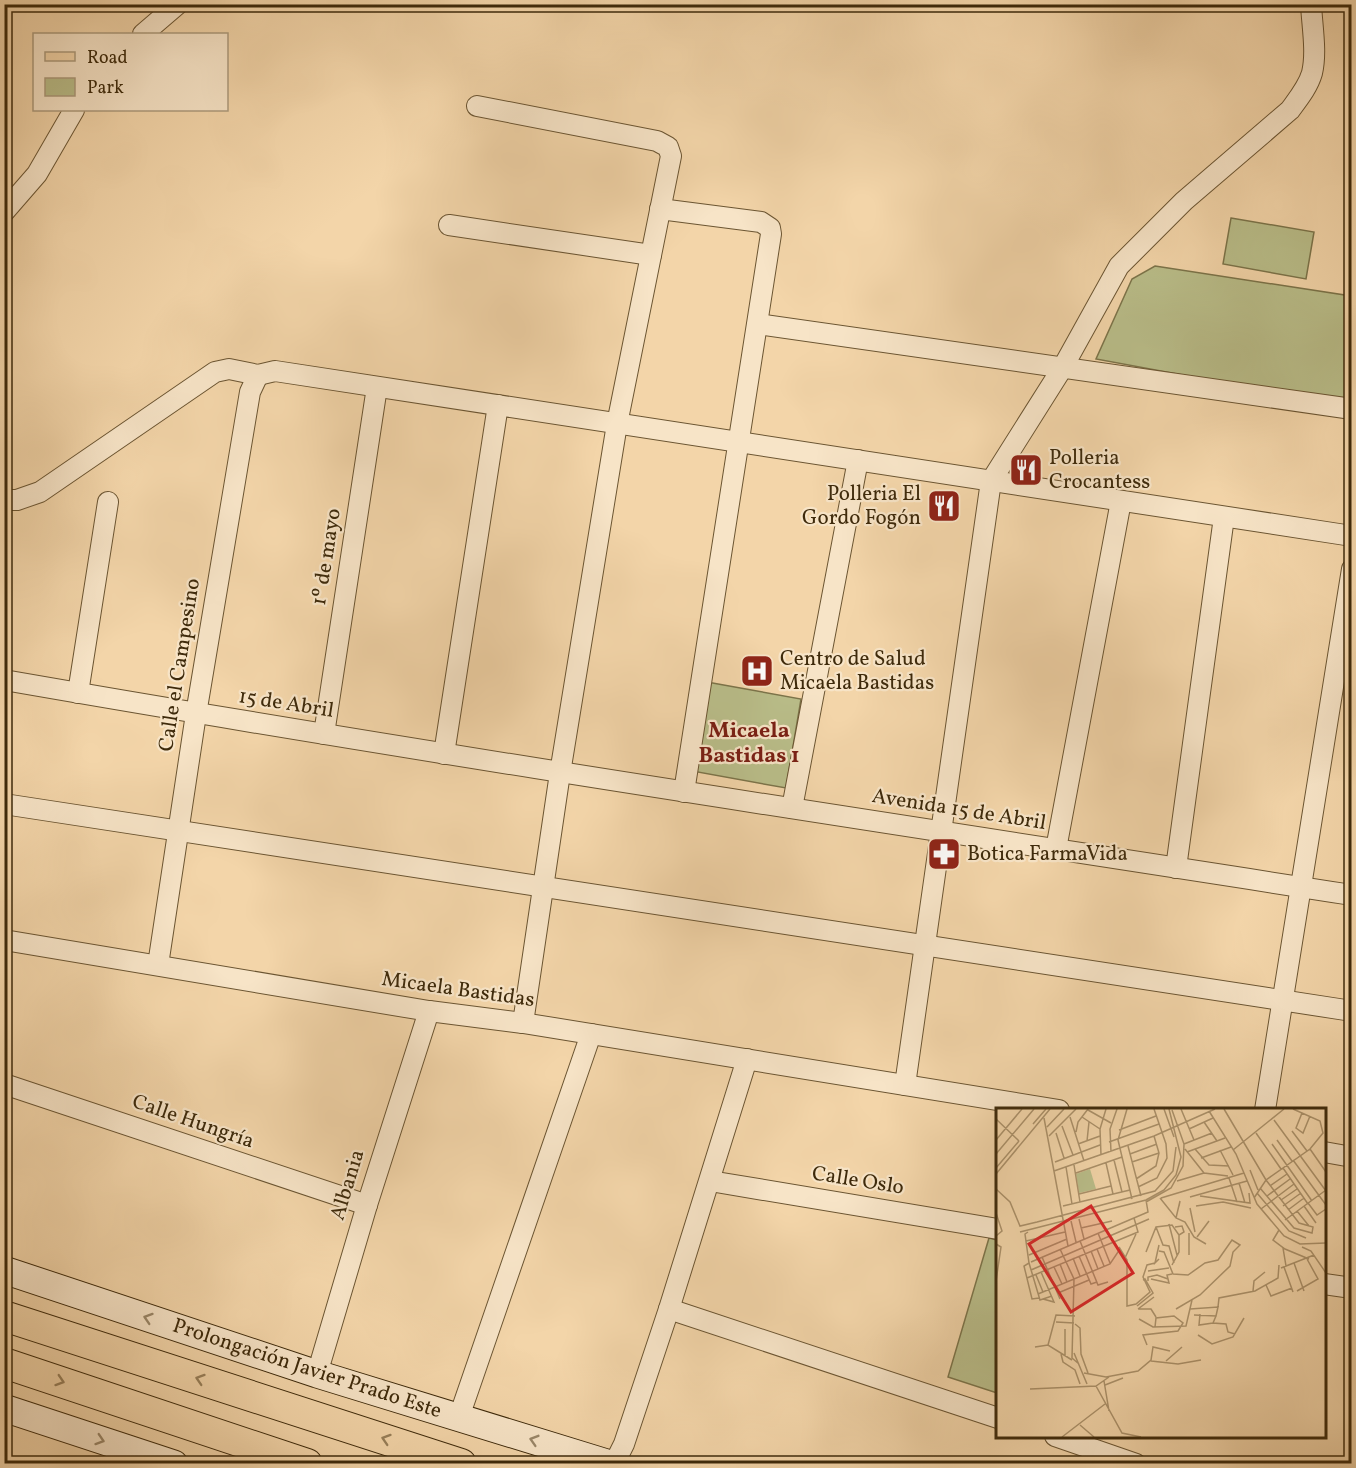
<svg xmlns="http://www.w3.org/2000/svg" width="1356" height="1468" viewBox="0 0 1356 1468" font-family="Vollkorn,serif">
<rect width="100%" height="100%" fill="#f3d5a9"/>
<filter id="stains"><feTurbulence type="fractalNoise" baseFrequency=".00333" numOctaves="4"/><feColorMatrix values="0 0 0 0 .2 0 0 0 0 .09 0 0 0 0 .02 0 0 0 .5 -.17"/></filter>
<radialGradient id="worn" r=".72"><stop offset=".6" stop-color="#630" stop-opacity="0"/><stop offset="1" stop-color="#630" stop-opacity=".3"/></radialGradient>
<!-- green -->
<g fill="#b9bd89" stroke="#7c744a" stroke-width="1.5">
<polygon points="1231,218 1314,232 1306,279 1223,264"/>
<polygon points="1155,266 1351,296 1351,406 1096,359 1132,279"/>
<polygon points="707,682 801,699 786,788 692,771"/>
<polygon points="989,1238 997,1240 997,1393 948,1377"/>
</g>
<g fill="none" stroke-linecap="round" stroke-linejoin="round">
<!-- street casing -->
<g stroke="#6b5532" stroke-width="22">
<g id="street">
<polyline points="143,34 178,4"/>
<polyline points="477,106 657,141 668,147 671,156 617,424 560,773 523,1023"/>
<polyline points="660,209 761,222 770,228 771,234 684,792"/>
<polyline points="4,212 37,174 74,110"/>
<polyline points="449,225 651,255"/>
<polyline points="758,324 1352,409"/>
<polyline points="4,500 17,500 40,492 215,372 229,369 258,375 275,371 1352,536"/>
<path d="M 4,680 C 452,758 902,825 1352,895"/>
<polyline points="78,693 108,502"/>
<polyline points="324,734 377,387"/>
<polyline points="444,754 498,405"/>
<polyline points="4,804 1352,1011"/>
<polyline points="792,808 858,460"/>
<polyline points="1056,849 1121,501"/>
<polyline points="1176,868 1224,517"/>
<polyline points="4,940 429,1011 523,1023 1059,1110"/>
<polyline points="158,965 196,714 250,392 258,375"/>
<polyline points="4,1084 367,1205"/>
<path d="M 905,1085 L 991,481 L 1063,367 L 1119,266 L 1184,201 L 1290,110 C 1298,99 1308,87 1312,73 C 1317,52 1312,26 1311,4"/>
<polyline points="1265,1110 1352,569"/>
<polyline points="1324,1152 1352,1157"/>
<polyline points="710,1181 998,1229"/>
<polyline points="1324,1284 1352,1288"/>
<polyline points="669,1309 998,1418"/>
<polyline points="317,1374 367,1205 429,1011"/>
<polyline points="459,1417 591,1034"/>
<polyline points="1055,1436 1136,1464"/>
<polyline points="614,1464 624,1444 669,1309 747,1059"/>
</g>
</g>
<!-- secondary casing -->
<g stroke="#3e2a0b" stroke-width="29">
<g id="secondary">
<polyline points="4,1270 317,1374 610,1464"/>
<polyline points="4,1408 174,1464"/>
</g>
</g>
<!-- primary casing -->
<g stroke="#3e2a0b" stroke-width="32">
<g id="primary">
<polyline points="4,1316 461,1464"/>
<polyline points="4,1363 307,1464"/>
</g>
</g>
<!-- street -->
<use href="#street" stroke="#f7e4c7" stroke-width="20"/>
<!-- secondary -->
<use href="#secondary" stroke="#f7e4c7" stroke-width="27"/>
<!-- primary -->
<use href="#primary" stroke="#f3d5a9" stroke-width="30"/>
</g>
<!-- one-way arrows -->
<defs><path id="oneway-chevron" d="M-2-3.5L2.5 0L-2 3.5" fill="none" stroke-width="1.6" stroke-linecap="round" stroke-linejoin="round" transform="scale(1.5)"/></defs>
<g stroke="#9a8769">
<use href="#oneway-chevron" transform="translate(148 1318) rotate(-162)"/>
<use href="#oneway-chevron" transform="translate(100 1440) rotate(18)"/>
<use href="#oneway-chevron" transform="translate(534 1440) rotate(-163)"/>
</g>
<g stroke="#98805a">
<use href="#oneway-chevron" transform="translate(200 1379) rotate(-162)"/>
<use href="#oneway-chevron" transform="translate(60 1381) rotate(18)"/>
<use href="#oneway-chevron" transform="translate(386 1439) rotate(-162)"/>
</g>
<!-- icons -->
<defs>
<g id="restaurant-square" transform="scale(1.725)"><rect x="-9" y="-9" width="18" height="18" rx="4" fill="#8f2418" stroke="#f7e4c7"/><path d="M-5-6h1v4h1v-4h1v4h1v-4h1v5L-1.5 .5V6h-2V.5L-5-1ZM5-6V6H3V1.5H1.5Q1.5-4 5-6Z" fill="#fff"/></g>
<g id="hospital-square" transform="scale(1.725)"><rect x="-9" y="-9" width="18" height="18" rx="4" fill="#8f2418" stroke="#f7e4c7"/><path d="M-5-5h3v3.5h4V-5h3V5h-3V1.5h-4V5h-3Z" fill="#fff"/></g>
<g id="pharmacy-square" transform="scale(1.725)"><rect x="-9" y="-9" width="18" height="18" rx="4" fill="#8f2418" stroke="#f7e4c7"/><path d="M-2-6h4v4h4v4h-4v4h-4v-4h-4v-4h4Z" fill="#fff"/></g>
</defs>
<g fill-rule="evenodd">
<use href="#restaurant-square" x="1026" y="470"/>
<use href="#restaurant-square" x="944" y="506"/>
<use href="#hospital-square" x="757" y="671"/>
<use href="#pharmacy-square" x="944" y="854"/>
</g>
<g text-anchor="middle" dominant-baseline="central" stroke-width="4.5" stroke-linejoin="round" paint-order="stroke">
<!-- poi labels -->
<g font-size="21" fill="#3e2a0b" stroke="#f7e4c7" text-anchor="start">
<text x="1049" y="458">Polleria<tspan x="1049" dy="24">Crocantess</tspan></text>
<text x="921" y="494" text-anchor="end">Polleria El<tspan x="921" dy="24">Gordo Fogón</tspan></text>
<text x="780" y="659">Centro de Salud<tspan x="780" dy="24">Micaela Bastidas</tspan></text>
<text x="967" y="854">Botica FarmaVida</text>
</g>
<!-- street labels -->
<g font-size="21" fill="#3e2a0b" stroke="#f7e4c7">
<text transform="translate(327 557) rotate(-81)">1º de mayo</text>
<text transform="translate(180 665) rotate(-81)">Calle el Campesino</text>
<text transform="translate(286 704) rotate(9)">15 de Abril</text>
<text transform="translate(959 810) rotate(9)">Avenida 15 de Abril</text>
<text transform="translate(458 990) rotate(8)">Micaela Bastidas</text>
<text transform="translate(193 1122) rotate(19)">Calle Hungría</text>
<text transform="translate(858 1181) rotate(9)">Calle Oslo</text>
<text transform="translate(348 1185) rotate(-73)">Albania</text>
<text transform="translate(307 1369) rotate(18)">Prolongación Javier Prado Este</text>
</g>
<!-- neighbourhood labels -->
<g font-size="22" font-weight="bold" fill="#7a1f14" stroke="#f7e4c7">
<text x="749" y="731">Micaela<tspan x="749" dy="25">Bastidas 1</tspan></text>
</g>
</g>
<!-- overview -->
<g transform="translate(996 1108)">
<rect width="330" height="330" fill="#f3d5a9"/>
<path d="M 94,61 L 100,81 L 83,85 L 80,66 Z" fill="#b9bd89"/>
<path fill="none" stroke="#ab916a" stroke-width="1.5" d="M 131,1 L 122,32 L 136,91M 168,1 L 178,29M 185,1 L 198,32M 228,1 L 270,72 L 303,115 L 317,119 L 316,125 L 298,120 L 264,80M 92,2 L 115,15M 213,3 L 240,46 L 261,96 L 288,128 L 304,136 L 330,135M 306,5 L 300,20 L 307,25 L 314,8M 74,9 L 88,53M 86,9 L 104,21M 48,10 L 72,138M 0,11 L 23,33M 278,12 L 330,83M 208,14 L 221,33M 37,16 L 50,1M 66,18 L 77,47M 51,19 L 68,1M 193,21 L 217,10M 123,22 L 160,8M 296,23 L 311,43M 80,24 L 82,14 L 92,1M 60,25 L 68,50M 260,25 L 285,61M 53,28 L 80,1M 0,32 L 26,1M 281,32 L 296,53M 91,33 L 93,14M 113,34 L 163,16M 82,36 L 104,28M 188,36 L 216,25M 276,36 L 316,93M 132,38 L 145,88M 189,41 L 208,65 L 232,68M 199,41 L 213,57 L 233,58M 314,41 L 330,64M 224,42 L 237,67M 237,42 L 288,1M 115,44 L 114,21 L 121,1M 191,44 L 229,30M 0,46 L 38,1M 134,46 L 161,36M 105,47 L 104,21 L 110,1M 205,50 L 235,39M 118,52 L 126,84M 297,52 L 330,97M 59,54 L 104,37M 136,54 L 163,45M 110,55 L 117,86M 78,57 L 84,94M 70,59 L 76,96M 0,60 L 23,33M 287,60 L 312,96M 254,62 L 262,82M 58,63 L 158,28 L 219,1M 80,65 L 126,49M 0,66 L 54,1M 233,70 L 241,94M 140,71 L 160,58 L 163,45 L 158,28M 181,73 L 208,65M 243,75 L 249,95M 274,78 L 291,66M 142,79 L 161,70 L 171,50 L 170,36 L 158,1M 0,81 L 14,94 L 24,118 L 41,114 L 159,83 L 177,63 L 180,39M 261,85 L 293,123 L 310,130M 83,86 L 115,78M 204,88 L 254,95 L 253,85M 271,88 L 294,71M 194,89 L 251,73M 164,90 L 180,110 L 189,114 L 198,129 L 210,136M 165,90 L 248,65M 258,90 L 270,72 L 314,41 L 327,25 L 324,13 L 297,1M 285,92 L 301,81M 150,94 L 175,80 L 187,58 L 188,36 L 176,2M 312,95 L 321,107 L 330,101M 67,98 L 134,82M 200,98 L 227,94 L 255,100M 287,98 L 305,85M 308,98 L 320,115M 194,100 L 199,124M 265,101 L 298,76M 292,102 L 308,90M 301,103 L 313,118M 0,105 L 6,123 L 0,128M 180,110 L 184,93 L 183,98M 83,111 L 88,131M 289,112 L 330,82M 75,113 L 80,134M 173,116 L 181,147M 160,119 L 167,137 L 173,138 L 178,155M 179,119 L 186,118 L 188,124 L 183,127M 85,120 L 116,113M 283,122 L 277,132 L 289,141 L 313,151M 24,124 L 150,92 L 168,82 L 180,67 L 185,49 L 173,1M 32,124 L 29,126 L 33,155 L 44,192 L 56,188M 102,125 L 114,155M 201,129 L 213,113M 30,133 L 69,124M 84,133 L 102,177 L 112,174M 123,139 L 131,152 L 131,198 L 140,196 L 154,184 L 147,169 L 151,157 L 159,155M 306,139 L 315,143 L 330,165M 287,140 L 290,158M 64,141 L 78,171 L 76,250 L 83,256M 101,141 L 108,158M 95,143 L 102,161M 163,143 L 168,144 L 177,166 L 192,167 L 209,155 L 222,152 L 236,132 L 244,137 L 237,144 L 234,158 L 204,187 L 180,201M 150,144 L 160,119 L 176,117 L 183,127 L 183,144 L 176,157M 33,147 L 71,131M 193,147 L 193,125M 83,148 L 95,176 L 101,174M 46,149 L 64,191M 77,150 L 84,168M 129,150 L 140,126M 163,151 L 159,155 L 163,137M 35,154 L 152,104 L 150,92M 33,155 L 28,158 L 36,191 L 43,190M 298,155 L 308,183M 64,156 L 71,174M 58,159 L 66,176M 288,159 L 297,184M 285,160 L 318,147M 35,162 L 153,111M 152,163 L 173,160M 45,164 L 58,194 L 47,191M 40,167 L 47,184M 31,170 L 142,124 L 138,110M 155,171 L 173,175 L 171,167 L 176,166M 0,173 L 5,139 L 0,136M 152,173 L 152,169 L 161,167 L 172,171M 270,177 L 275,188 L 296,180M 257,183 L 258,173 L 269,164M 301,183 L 322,171 L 311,151M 62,185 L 93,172M 42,186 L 114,156 L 124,141M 141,198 L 157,185 L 149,171 L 147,172M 222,199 L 223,190 L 259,183 L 282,170 L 283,157M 142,201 L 155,201 L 160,209M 142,201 L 158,189M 194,201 L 222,199 L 220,208 L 198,207M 204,206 L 203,217 L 217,215M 220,208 L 217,215 L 230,216 L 232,224 L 239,226M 143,211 L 157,219 L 190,218 L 196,192M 60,214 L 78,215M 79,216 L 84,220 L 85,246 L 92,265M 202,227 L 216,236 L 237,229 L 248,210M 52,237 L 60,207 L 79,208M 151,237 L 147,227 L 182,223 L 187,215 L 178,208 L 160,210 L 159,219M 39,239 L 52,237 L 76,252M 78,245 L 91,276M 65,246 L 67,254 L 79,262 L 84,276M 69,248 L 69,221M 155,253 L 182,256 L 205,252M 170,253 L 186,239M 88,265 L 110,269 L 142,263 L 155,252 L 157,239 L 174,243M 108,273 L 113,303M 109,277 L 127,270M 100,278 L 126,325 L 145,329M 34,281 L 100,278 L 113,269M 84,317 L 98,329M 66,329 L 109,296"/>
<path fill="#d62828" fill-opacity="0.15" stroke="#d62828" stroke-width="3" d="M 95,98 L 137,165 L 75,204 L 33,136 Z"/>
<rect width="330" height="330" fill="none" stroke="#3e2a0b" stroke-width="3"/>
</g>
<!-- margin -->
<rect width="1356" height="1468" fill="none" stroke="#f3d5a9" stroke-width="24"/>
<rect x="6" y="6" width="1344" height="1456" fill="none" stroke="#3e2a0b" stroke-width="3"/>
<rect x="12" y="12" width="1332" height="1444" fill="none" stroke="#3e2a0b" stroke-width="1.5"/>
<!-- legend -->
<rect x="33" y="33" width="195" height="78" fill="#f7e4c7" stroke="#ad9a7c" stroke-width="1.5"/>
<rect x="45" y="52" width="30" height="9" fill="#f3d5a9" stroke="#ad9a7c" stroke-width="1.5"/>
<text x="87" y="63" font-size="18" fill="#3e2a0b">Road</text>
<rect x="45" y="78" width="30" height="18" fill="#b9bd89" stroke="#ad9a7c" stroke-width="1.5"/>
<text x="87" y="93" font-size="18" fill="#3e2a0b">Park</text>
<rect width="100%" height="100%" filter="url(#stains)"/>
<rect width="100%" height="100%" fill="url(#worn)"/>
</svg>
